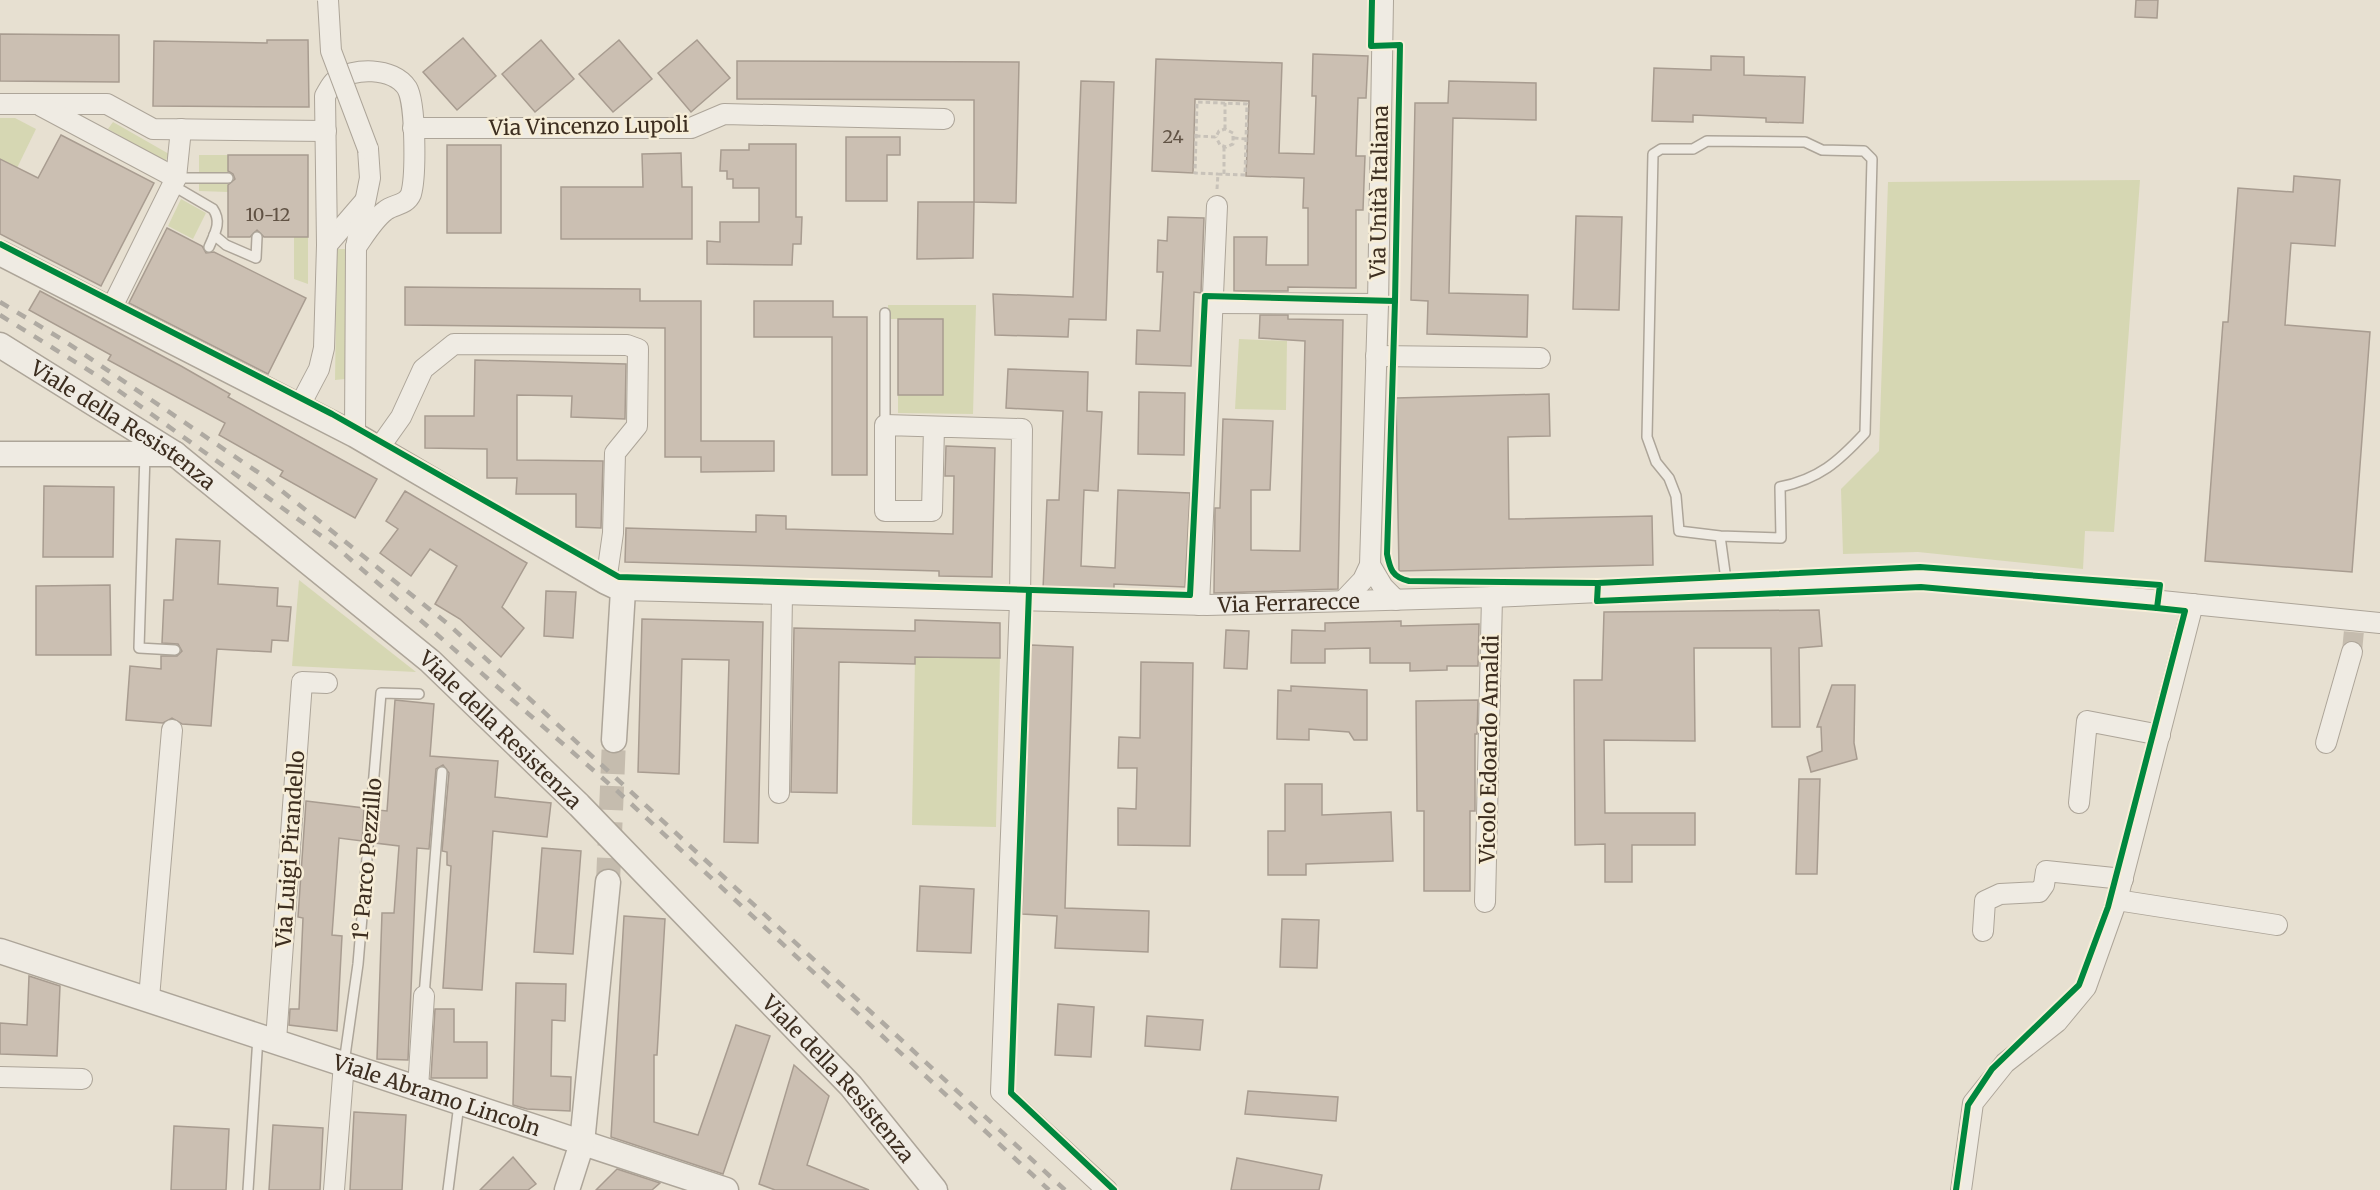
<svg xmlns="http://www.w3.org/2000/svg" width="2380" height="1190" viewBox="0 0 2380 1190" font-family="Merriweather,serif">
<rect width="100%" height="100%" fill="#e7e0d1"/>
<!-- green -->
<g fill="#d6d7b3">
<polygon points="0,118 15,118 36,129 17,168 0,159"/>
<polygon points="113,122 169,154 165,162 108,129"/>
<polygon points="199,155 228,155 228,192 199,191"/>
<polygon points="2140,180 2114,532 2085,531 2083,569 1918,552 1843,554 1841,489 1879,451 1888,182"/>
<polygon points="181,199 206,213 193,239 168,226"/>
<polygon points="294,237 308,237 308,284 294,279"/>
<polygon points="337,249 347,249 345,379 335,380"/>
<polygon points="888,305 976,305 973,414 898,413 898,395 943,395 942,319 888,319"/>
<polygon points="1239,339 1287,341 1286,410 1235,409"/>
<polygon points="299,580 416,672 292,666"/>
<polygon points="915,657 1000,658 996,827 912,825"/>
</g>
<!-- building -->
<g fill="#cbbfb2" stroke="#a89c90" stroke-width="1.5">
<polygon points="2136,0 2158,0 2157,18 2135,17"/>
<polygon points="0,34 119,35 119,82 0,81"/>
<polygon points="463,38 496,76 457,110 423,72"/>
<polygon points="267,40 308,40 309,107 153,106 154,41 267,43"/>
<polygon points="541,40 574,79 535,112 502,74"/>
<polygon points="619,40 652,79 613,112 579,74"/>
<polygon points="697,40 730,78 691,112 658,73"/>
<polygon points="1313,54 1368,56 1366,98 1358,98 1356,156 1365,156 1363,210 1356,210 1356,288 1288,287 1288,291 1234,291 1234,237 1267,237 1266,265 1308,265 1308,208 1303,208 1304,178 1246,176 1249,101 1195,99 1193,173 1152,171 1156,59 1282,63 1279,153 1314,154 1316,96 1312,96"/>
<polygon points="1711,56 1744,57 1744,75 1805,77 1803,123 1766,122 1766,118 1693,115 1693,122 1652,121 1654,68 1711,70"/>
<polygon points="737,61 1019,62 1016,203 974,202 974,100 737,99"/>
<polygon points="1081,81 1114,82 1106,320 1069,319 1068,337 995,335 993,294 1073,297"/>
<polygon points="1449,81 1536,83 1536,120 1453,118 1449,293 1528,295 1527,337 1427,334 1428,301 1411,300 1415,103 1448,103"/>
<polygon points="61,135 154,183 101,286 0,234 0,159 38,178"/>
<polygon points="846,137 900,137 900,155 887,155 887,201 846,201"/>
<polygon points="749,144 796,144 796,217 802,217 801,244 793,244 792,265 707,264 707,241 720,242 720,222 759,222 759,188 733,188 733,179 727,179 727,171 720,171 721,150 749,150"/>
<rect x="447" y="145" width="54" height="88"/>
<polygon points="681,153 682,187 692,187 692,239 561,239 561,187 643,187 642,154"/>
<polygon points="228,155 308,155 308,237 264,237 257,230 250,237 228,237 228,185 235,179 233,174 228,171"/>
<polygon points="2294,176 2340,180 2335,246 2291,243 2285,325 2370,332 2352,572 2205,561 2223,322 2228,322 2238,188 2293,192"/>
<polygon points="918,202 974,202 973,258 917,259"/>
<polygon points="1576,216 1622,217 1619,310 1573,309"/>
<polygon points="1168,217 1204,218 1201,293 1194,292 1191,366 1136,364 1137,330 1160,331 1163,272 1157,272 1158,240 1167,241"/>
<polygon points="167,228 202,246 206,253 214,252 306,298 268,374 129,303"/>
<polygon points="405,287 640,289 640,301 701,301 701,441 774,441 774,471 701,472 701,457 665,457 665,328 405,325"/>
<polygon points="40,291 181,366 230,394 228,397 377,479 355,518 280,476 283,471 219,435 225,423 108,360 111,355 29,310"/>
<polygon points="754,301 833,301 833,317 867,317 867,475 832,475 832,337 754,337"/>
<polygon points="1260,315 1288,315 1288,319 1343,320 1338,589 1214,593 1215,508 1220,508 1223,419 1273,421 1270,490 1251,490 1251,550 1300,551 1305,341 1259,338"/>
<rect x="898" y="319" width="45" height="76"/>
<polygon points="475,360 626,364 625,419 571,417 572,396 517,395 517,460 603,461 601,528 576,527 576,494 516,494 517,478 487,478 487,449 425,448 425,416 474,416"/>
<polygon points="1008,369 1088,372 1087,411 1102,412 1098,491 1084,490 1081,566 1115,568 1118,490 1190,493 1185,587 1114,584 1114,591 1043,589 1047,500 1059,500 1063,411 1006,408"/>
<polygon points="1139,392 1185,393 1184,455 1138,454"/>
<polygon points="1549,394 1550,436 1508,437 1509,519 1652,516 1653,565 1399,571 1396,398"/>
<polygon points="946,446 995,448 992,577 939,576 939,571 625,562 626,528 756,532 756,515 786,516 786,529 953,534 954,476 945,476"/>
<polygon points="44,486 114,487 113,557 43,557"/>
<polygon points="405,491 527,563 502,607 524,628 501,657 460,619 435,604 457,566 430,549 411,576 380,553 398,529 386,521"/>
<polygon points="176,539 220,541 218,584 278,588 277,606 291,607 288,641 272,640 271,652 217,649 211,726 182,724 172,718 163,723 126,720 130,666 161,669 161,656 177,656 182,651 178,644 162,643 164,600 173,600"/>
<polygon points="110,585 111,655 36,655 36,586"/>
<polygon points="546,591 576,592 573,638 544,636"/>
<polygon points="1819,610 1822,646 1799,648 1800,727 1772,727 1771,648 1694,648 1695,741 1604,740 1605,813 1695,813 1695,845 1632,845 1632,882 1605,882 1605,844 1575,845 1574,680 1602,680 1604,612"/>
<polygon points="642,619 763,622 758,843 724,842 729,660 682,659 679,774 638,772"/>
<polygon points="915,620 1000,623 1000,658 915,657 915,664 839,662 837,793 791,792 794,628 915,631"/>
<polygon points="1401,621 1401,626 1479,624 1478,666 1447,666 1447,670 1410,671 1410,663 1370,663 1370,648 1325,649 1325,663 1291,663 1292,630 1325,631 1325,623"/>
<polygon points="1226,630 1249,631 1247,669 1224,668"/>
<polygon points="1031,645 1073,647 1065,908 1149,911 1148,952 1055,948 1057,916 1022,914"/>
<polygon points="1141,662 1193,663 1190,846 1118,845 1118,808 1136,809 1137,768 1118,768 1119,737 1140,738"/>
<polygon points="1832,685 1855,685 1854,743 1857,759 1811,772 1807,757 1822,751 1821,727 1817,727"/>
<polygon points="1291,686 1367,690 1367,740 1354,740 1349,732 1309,729 1309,740 1277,739 1278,690 1291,691"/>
<polygon points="395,700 434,704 430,756 498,761 495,797 551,803 547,837 493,831 482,990 443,988 451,866 447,865 447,852 442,851 449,773 443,765 436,769 429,849 417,848 408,1060 377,1059 382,913 394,913 399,846 375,843 378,810 387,811"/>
<polygon points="1478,700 1477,734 1475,734 1475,811 1470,811 1470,891 1424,891 1424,811 1417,811 1416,701"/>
<polygon points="1799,779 1820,779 1817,874 1796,874"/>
<polygon points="1285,784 1322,784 1322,815 1391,812 1393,861 1306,864 1306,875 1268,875 1268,831 1285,831"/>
<polygon points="306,801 364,808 362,841 339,838 332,935 342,936 337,1031 289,1025 290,1009 299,1009 303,918 298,917"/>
<polygon points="542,848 581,851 573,954 534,952"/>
<polygon points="920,886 974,889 971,953 917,951"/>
<polygon points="624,916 665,919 657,1055 654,1055 654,1122 698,1135 736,1025 770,1036 723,1174 611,1137"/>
<polygon points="1282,919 1319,920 1317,968 1280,967"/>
<polygon points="29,976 60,986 57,1056 0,1054 0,1023 27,1025"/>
<polygon points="516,983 566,984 565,1021 552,1020 551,1076 571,1077 570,1111 527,1109 513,1105"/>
<polygon points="1058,1004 1094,1007 1091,1057 1055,1055"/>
<polygon points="435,1009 454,1009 454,1042 487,1042 487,1078 431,1078"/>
<polygon points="1147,1016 1203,1020 1200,1050 1145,1046"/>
<polygon points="794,1065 829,1096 807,1165 869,1190 775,1190 759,1184"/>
<polygon points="1248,1091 1338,1097 1336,1121 1245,1114"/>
<polygon points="354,1112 406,1115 402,1190 350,1190"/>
<polygon points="273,1125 323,1128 320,1190 269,1190"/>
<polygon points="174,1126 229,1129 226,1190 171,1190"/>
<polygon points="513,1157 536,1184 528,1190 480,1190"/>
<polygon points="1237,1158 1322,1175 1319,1190 1231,1190"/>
<polygon points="617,1169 660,1183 652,1190 596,1190"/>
</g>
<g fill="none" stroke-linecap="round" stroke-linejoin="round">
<!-- minor-tunnel -->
<polyline stroke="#c5bcae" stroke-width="20" stroke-dasharray="20 10" stroke-linecap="butt" points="2352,652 2354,630"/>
<!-- tertiary-tunnel -->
<polyline stroke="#c5bcae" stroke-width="24" stroke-dasharray="24 12" stroke-linecap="butt" points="608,882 614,740"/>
<!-- service casing -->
<g stroke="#ada599" stroke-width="12">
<g id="service">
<polyline points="176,178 228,178"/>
<path d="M 172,185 L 213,209 C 222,222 215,233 209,247"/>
<polyline points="214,235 226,245 256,258 257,237"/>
<polyline points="885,313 885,425"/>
<polyline points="145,454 139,648 175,650"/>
<path d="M 1720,536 L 1781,538 L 1780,487 C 1819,479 1838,462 1865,433 L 1872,159 L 1864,151 L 1822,150 L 1805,142 L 1707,141 L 1693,149 L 1661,149 L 1653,154 L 1647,437 L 1656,462 L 1669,478 L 1676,496 L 1679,531 L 1720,536 L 1727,587"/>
<polyline points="424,996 442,772"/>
<polyline points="344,1063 358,964 381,693 419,694"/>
<polyline points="248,1190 258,1037"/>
<polyline points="448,1190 459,1104"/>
</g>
</g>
<!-- minor casing -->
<g stroke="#ada599" stroke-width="22">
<g id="minor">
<polyline points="0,104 107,104 153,129 326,131"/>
<polyline points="41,106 176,178"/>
<polyline points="413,128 691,128 724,114 944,119"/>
<polyline points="327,245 364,202"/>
<polyline points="1213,303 1378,304"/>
<polyline points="110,311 176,178 181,129"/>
<polyline points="1376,356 1540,358"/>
<path d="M 299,407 L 319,369 L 324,348 L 327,245 L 325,96 C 328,91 331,84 335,81 C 353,67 393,67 407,88 C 416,103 416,177 411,194 C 406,206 393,204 385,211 C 374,219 364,236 356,247"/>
<polyline points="934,427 932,511 885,511 885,425 1022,429 1020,602 1001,1092 1107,1190"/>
<polyline points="355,435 356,247 370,178 368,149"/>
<polyline points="379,448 401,417 423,369 454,344 627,345 638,349 637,426 615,453 613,533 606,582"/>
<polyline points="1370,565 1383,587 1396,600"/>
<path id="s1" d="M 623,590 L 1207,605 L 1492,597 L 1906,578 L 2083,593 L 2380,623"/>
<polyline points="1343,601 1363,580 1370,565 1378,304 1383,0"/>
<polyline points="1199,605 1217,206"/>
<polyline points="2326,743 2352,652"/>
<polyline points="779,793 782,594"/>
<polyline points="2079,803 2087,721 2160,735"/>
<polyline points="2117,900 2277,925"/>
<polyline points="1485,902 1492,597"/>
<polyline points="1983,931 1985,901 2000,894 2039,892 2044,885 2046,871 2123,879"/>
<polyline points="149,998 172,730"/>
<polyline points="276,1040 302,682 327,683"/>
<polyline points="0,1077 82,1079"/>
<polyline points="418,1088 424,996"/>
<polyline points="334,1190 344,1063"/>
<polyline points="1961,1190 1973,1103 2005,1063 2057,1022 2086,987 2117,900 2193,604"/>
</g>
</g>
<!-- tertiary casing -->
<g stroke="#ada599" stroke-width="27">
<g id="tertiary">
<polyline points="0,253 355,435 606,582 623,590 614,740"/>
<path id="s2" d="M 0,345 L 175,454 L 430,661 L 579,805 L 851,1086 L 935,1190"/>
<polyline points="0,454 175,454"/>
<path id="s3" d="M 0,951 L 726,1190"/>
<polyline points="567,1190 582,1143 608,882"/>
</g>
</g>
<!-- path -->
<g stroke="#c8c2b9" stroke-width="3" stroke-dasharray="4.5 3" stroke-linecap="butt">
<polyline points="1225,129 1225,103"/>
<polyline points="1196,136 1216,137 1219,131 1225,129 1233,133 1233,144 1226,147 1220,145 1216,137"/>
<polyline points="1234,138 1246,139"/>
<polyline points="1224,174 1224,146"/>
<polyline points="1217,189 1218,174 1245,175 1247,104 1197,102 1195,173 1218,174"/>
</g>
<!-- service -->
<use href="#service" stroke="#efebe3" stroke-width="9"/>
<!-- minor -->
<use href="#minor" stroke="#efebe3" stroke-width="20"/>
<!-- tertiary -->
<use href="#tertiary" stroke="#efebe3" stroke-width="24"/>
<!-- rail -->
<g stroke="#afaaa2" stroke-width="4.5" stroke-dasharray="10 10" stroke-linecap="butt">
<polyline points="0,302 63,340 262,475 448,624 1065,1190"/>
<polyline points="0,315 101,378 334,545 615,789 1049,1190"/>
</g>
<!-- minor-bridge casing -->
<g stroke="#ada599" stroke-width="22" stroke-linecap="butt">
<polyline id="minor-bridge" points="328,0 331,51 368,149"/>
</g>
<!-- minor-bridge -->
<use href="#minor-bridge" stroke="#efebe3" stroke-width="20"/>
<!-- cycleway casing -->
<g stroke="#f7eed8" stroke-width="10">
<g id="cycleway">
<polyline points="0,244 332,414 619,577 1190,595 1205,296 1395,301 1400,45 1371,46 1372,0"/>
<path d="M 1395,301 L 1387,554 C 1390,569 1392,577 1409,581 L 1598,583 L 1920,567 L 2160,585 L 2157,608 L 1921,587 L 1597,601 L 1598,583"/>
<polyline points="1029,590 1011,1093 1114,1190"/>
<polyline points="1956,1190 1968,1105 1992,1069 2079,985 2108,907 2185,611 2157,608"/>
</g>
</g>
<!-- cycleway -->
<use href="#cycleway" stroke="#00873e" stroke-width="6"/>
</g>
<g text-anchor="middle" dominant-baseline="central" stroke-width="5" stroke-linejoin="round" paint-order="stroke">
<!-- number labels -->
<g font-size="18" fill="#605244">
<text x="1173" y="136">24</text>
<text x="268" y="214">10-12</text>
</g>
<!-- street labels -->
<g font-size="21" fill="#3d2e20" stroke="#f7eed8">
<text transform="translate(589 126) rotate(-1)">Via Vincenzo Lupoli</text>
<text transform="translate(1379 192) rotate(-89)">Via Unità Italiana</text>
<text stroke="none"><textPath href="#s2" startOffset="147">Viale della Resistenza</textPath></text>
<text stroke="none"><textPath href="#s1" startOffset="666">Via Ferrarecce</textPath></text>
<text stroke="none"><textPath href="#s2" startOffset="633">Viale della Resistenza</textPath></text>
<text transform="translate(1489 749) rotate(-89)">Vicolo Edoardo Amaldi</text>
<text transform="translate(290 849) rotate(-86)">Via Luigi Pirandello</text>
<text transform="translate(367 859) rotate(-85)">1° Parco Pezzillo</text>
<text stroke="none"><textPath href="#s2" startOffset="1119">Viale della Resistenza</textPath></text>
<text stroke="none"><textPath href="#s3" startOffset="460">Viale Abramo Lincoln</textPath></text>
</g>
</g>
</svg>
